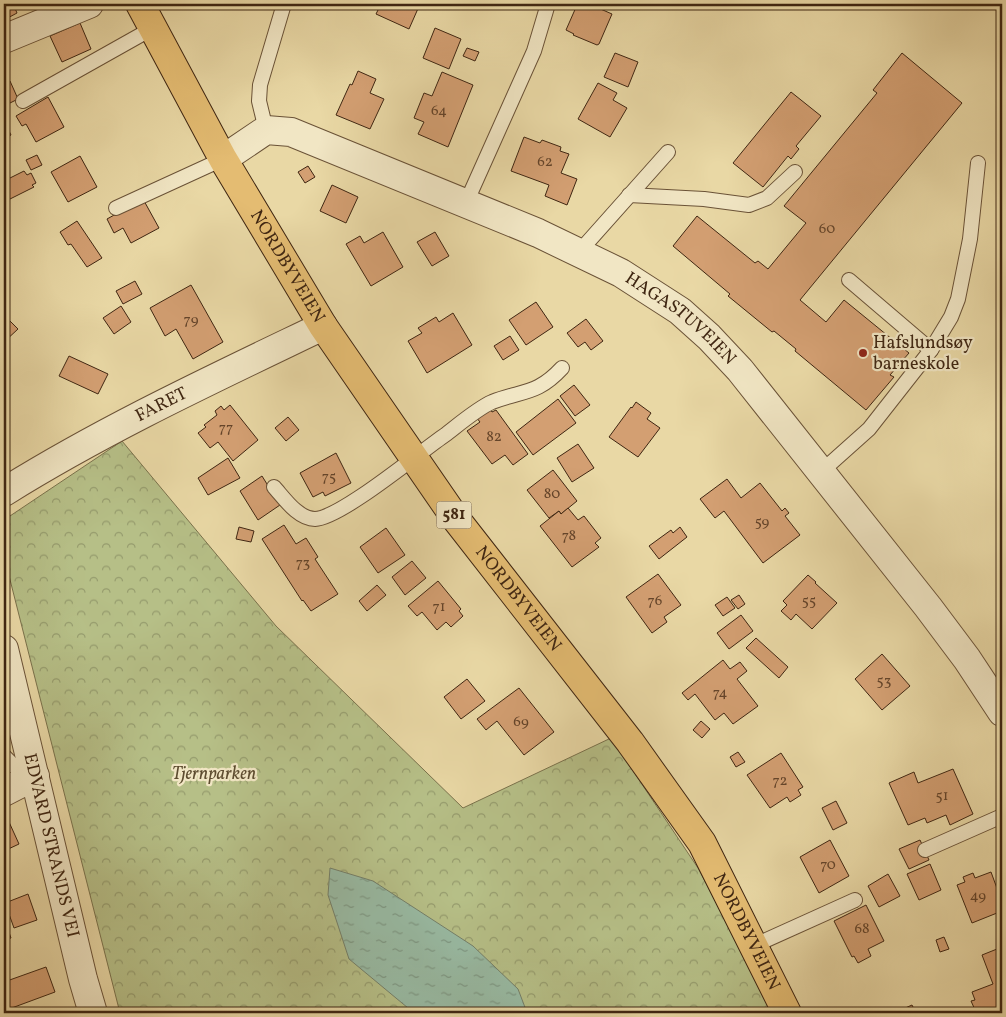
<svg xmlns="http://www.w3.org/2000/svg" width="1006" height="1017" viewBox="0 0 1006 1017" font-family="Vollkorn,serif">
<defs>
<pattern id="forest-crowns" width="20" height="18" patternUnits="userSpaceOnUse" patternTransform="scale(1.25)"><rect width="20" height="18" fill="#b6bf87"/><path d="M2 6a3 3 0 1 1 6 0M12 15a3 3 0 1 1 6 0" fill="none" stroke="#959b6d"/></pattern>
<pattern id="water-ripples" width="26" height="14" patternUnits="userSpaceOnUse" patternTransform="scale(1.25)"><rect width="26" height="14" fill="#98baa3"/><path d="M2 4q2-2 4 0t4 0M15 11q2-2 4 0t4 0" fill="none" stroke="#7d9783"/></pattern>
</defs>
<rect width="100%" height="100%" fill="#e9d8a5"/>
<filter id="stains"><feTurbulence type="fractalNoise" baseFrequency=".004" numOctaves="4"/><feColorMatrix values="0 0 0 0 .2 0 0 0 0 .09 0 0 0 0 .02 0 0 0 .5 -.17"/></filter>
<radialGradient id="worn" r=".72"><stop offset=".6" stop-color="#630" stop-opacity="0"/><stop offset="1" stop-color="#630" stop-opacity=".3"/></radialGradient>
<!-- forest -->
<polygon fill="url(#forest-crowns)" stroke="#7a724c" points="122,441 276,626 463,808 611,738 698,868 774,1013 526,1013 526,1010 373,881 408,1008 422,1013 120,1013 4,556 4,520"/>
<!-- water -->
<polygon fill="url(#water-ripples)" stroke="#747f69" points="330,868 373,881 473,946 518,989 526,1010 526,1013 422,1013 408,1008 349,959 328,895"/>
<!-- building -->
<g fill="#d39f72" stroke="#3f2612">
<polygon points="381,4 420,4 409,29 376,14"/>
<polygon points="575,4 598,4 596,7 612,14 599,44 597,45 573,35 574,34 566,30 577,5"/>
<polygon points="14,6 17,13 4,20 4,11"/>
<polygon points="80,23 91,49 62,62 50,36"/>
<polygon points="435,28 461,39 449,69 423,58"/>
<polygon points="467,48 479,52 475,61 463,56"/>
<polygon points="615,53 638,62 628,87 604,77"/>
<polygon points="902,53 962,103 800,300 826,322 844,300 909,353 890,375 894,377 866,410 795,351 796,349 774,331 772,332 728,296 730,294 673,246 697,216 755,263 758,261 768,269 806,223 784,206 877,93 873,90"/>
<polygon points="358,71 376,79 370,93 384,99 370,129 336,115 350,84 352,85"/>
<polygon points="442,72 473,85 448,147 418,134 424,122 414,118 424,93 432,96"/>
<polygon points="10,81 18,99 4,106 4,84"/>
<polygon points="598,83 617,93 613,100 627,108 610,137 578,119"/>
<polygon points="791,92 821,116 796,146 799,149 791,159 788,156 763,187 733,163"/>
<polygon points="48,97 64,127 36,142 26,124 22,126 16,116"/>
<polygon points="4,121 11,135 4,139"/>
<polygon points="524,137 540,143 542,140 561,147 560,151 569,154 561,173 577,179 567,205 545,196 549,185 511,171"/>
<polygon points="37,155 42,165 31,170 26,160"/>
<polygon points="80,156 97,187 68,202 51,172"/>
<polygon points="308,166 315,177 305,183 298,172"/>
<polygon points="24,171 27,175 31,173 36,183 32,185 34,187 4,202 4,185 7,183 6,180"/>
<polygon points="332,185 358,197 346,223 320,211"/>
<polygon points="143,199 159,228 131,243 123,228 114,233 107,219"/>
<polygon points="77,221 102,258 87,267 71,244 68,245 60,232"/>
<polygon points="383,232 403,267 371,286 346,244 360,236 364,243"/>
<polygon points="435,232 449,256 432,266 417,242"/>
<polygon points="135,281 142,294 123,304 116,291"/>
<polygon points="191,285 223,342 193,359 176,329 165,336 150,308"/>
<polygon points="536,302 553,327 526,345 509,320"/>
<polygon points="121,306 131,322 114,334 103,318"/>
<polygon points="453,313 472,345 427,373 408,341 422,333 418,328 436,317 439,322"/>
<polygon points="586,319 603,341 591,350 585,342 578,347 567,333"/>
<polygon points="10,321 18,329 4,342 4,327"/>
<polygon points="510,336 519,350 503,360 494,346"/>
<polygon points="69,356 108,374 98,394 59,376"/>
<polygon points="574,385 590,405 575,416 560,396"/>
<polygon points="558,399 576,423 533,455 516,432"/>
<polygon points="636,402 651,413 647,419 660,428 638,457 609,437 631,407 632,408"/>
<polygon points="230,405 258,440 233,461 218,442 210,448 198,433 206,427 204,425 217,415 215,411 221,406 224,410"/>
<polygon points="489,407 492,412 496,410 528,454 513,465 505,455 492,464 467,431 480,422 476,417"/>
<polygon points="288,417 299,430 286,441 275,428"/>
<polygon points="578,444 594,468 572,482 557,458"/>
<polygon points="336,453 351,483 325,496 323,492 313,497 300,473"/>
<polygon points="228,458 240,478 208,495 198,478"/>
<polygon points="553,470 577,501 561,514 559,511 549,518 527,490"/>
<polygon points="262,476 280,505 258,520 240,491"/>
<polygon points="727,479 741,498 760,483 782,511 785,508 789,513 785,516 800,535 763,563 724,511 715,518 700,499"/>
<polygon points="568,508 578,520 584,516 601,538 595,543 599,547 572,567 540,526 559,511 561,514"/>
<polygon points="284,525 296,544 306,538 318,557 315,559 338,594 311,611 303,600 302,601 262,539"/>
<polygon points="239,527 254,531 251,542 236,539"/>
<polygon points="680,527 687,537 659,559 649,546 671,530 673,533"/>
<polygon points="386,528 405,555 378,573 360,547"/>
<polygon points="412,561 426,578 405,595 392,577"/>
<polygon points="658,574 681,605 664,617 667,622 652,633 626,597"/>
<polygon points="808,575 816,582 815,583 837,603 812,629 796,614 791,620 781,611 787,605 783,601"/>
<polygon points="438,581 461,609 459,611 463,616 451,627 446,622 437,630 422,612 417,616 408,606"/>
<polygon points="377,585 386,595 367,611 359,601"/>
<polygon points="739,595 745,604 738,609 731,600"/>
<polygon points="727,597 735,608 723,616 715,605"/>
<polygon points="741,615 753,631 729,649 717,633"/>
<polygon points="756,638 788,667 779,678 746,648"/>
<polygon points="882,654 910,686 882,710 855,679"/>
<polygon points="723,660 730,669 740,662 747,671 737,679 758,706 733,724 724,713 715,720 695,694 688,700 682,693"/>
<polygon points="467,679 485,701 461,719 444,697"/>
<polygon points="519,688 554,732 524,755 497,721 486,730 477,719"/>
<polygon points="701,721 710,729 702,738 693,730"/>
<polygon points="738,752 745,762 736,767 730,757"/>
<polygon points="781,753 803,787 798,790 801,795 790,802 787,797 770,808 747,775"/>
<polygon points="953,769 973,814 950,825 946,815 927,823 925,818 908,825 889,783 914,772 918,783"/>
<polygon points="836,801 847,823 833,830 822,808"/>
<polygon points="4,811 19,844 4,851"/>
<polygon points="830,840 849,876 819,893 800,857"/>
<polygon points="920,840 929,860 909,869 899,849"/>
<polygon points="930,864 941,890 919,900 907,874"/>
<polygon points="991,872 1002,902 1002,911 972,923 957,885 965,882 963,877 973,873 975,878"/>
<polygon points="888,874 900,896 879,907 868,886"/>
<polygon points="28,894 37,920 14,928 5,903"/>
<polygon points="866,905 884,941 868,949 871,956 858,963 854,956 852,957 834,921"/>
<polygon points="4,918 11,938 4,940"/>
<polygon points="944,937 949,949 940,952 936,940"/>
<polygon points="1002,947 1002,1011 996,1013 980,1013 979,1011 976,1012 971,1001 975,1000 972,992 993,984 982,955"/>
<polygon points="46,967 55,992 9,1009 4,995 4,982"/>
<polygon points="912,1005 916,1013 894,1013"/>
</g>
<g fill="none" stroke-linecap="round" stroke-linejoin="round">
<!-- service casing -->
<g stroke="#6a5237" stroke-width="16">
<g id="service">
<polyline points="23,101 153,28"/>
<polyline points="266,130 259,101 260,85 284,4"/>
<polyline points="629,195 704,199 749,205 767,198 795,172"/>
<polyline points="466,203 534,51 548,4"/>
<polyline points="116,208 223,159"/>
<polyline points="579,252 668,152"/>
<polyline points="849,280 931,350"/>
<polyline points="822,471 869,429 931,350 951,317 958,299 970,239 978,163"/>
<path d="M 274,487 C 284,498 298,519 315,519 C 341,518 420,452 445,435 C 458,425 478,408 492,402 C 523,390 537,395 562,368"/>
<polyline points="4,756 28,780"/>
<polyline points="925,850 1002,816"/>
<polyline points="753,946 855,900"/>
</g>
</g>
<!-- minor casing -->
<g stroke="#6a5237" stroke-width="30">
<g id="minor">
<polyline points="4,39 89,4"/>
<path id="s1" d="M 223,159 L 266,130 L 291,132 L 538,233 L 621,273 L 680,311 L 709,337 L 740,370 L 928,607 L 967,659 L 1002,712"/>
<path id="s2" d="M 4,492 C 105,429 215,378 323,326"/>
<path id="s3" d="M 4,649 L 83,979 L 93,1013"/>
<polyline points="4,792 35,776"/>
</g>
</g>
<!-- primary casing -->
<g stroke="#3f2612" stroke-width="30">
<g id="primary">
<path id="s4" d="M 140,4 L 223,159 L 323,326 L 456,519 L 630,742 L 702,843 L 787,1013"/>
</g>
</g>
<!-- service -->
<use href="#service" stroke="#f1e6c4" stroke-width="14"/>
<!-- minor -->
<use href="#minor" stroke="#f1e6c4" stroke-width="28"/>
<!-- primary -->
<use href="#primary" stroke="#e4bc72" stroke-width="28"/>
</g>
<!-- markers -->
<circle fill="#8f2418" stroke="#f1e6c4" stroke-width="2" cx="863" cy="353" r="5"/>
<g text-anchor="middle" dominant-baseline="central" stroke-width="4.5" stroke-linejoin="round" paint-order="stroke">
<!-- number labels -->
<g font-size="15" fill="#64442a">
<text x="439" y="111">64</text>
<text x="545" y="162">62</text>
<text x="827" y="229">60</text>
<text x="191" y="320">79</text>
<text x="226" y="428">77</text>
<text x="494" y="437">82</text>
<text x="329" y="477">75</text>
<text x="552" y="494">80</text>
<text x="762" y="522">59</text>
<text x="569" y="536">78</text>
<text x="303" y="563">73</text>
<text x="655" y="601">76</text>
<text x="809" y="601">55</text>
<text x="439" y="607">71</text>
<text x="884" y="681">53</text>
<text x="720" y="693">74</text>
<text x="521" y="722">69</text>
<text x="780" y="781">72</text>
<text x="942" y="796">51</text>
<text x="828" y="865">70</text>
<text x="978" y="896">49</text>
<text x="862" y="929">68</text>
</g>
<!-- shield labels -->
<rect fill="#f1e6c4" stroke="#746047" stroke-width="1" x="436.5" y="501.5" width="35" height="27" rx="4"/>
<g font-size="16" font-weight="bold" fill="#3f2612">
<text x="454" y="515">581</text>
</g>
<!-- street labels -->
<g font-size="18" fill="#3f2612" stroke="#f1e6c4">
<text stroke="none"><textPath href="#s4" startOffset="301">NORDBYVEIEN</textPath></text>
<text stroke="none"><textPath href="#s1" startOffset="511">HAGASTUVEIEN</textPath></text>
<text stroke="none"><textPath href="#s2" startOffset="180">FARET</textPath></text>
<text stroke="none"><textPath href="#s4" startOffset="706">NORDBYVEIEN</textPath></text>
<text stroke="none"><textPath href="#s3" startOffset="202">EDVARD STRANDS VEI</textPath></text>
<text stroke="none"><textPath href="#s4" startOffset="1111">NORDBYVEIEN</textPath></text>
</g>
<!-- poi labels -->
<g font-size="18" fill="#3f2612" stroke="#f1e6c4" text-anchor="start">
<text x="873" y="343">Hafslundsøy<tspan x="873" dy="21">barneskole</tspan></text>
</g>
<!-- park labels -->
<g font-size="18" font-style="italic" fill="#5d4c2f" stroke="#f1e6c4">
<text x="214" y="774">Tjernparken</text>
</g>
</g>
<!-- margin -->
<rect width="1006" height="1017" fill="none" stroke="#e9d8a5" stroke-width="20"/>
<rect x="5" y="5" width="996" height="1007" fill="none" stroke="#3f2612" stroke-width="2.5"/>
<rect x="10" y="10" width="986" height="997" fill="none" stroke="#3f2612"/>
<rect width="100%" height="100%" filter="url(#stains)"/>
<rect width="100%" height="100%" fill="url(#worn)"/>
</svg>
